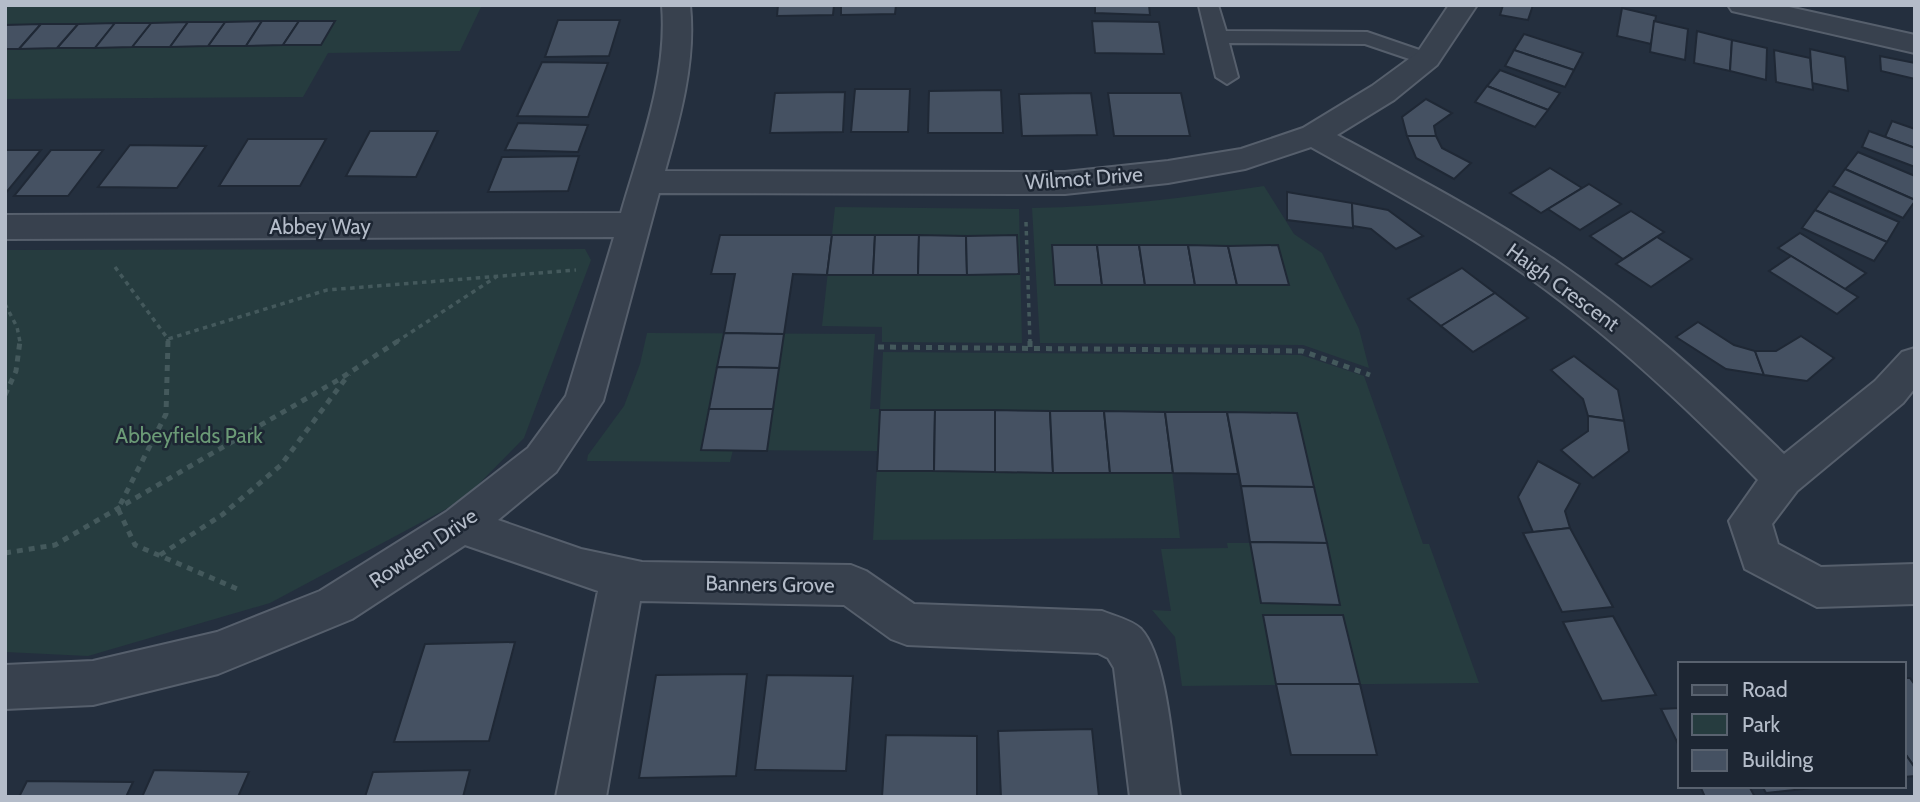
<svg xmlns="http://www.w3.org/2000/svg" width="1920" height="802" viewBox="0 0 1920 802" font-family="Cabin,sans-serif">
<rect width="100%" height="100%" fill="#242f3e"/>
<!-- green -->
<g fill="#263c3f">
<polygon points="5,5 482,5 460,51 328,53 303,97 5,99"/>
<path d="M 1264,186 L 1294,234 L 1322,253 L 1359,329 L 1369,368 L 1303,345 L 1040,343 L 1032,208 C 1111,207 1186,198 1264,186 Z"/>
<polygon points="835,207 1019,209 1022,343 882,342 882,327 822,326"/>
<polygon points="585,249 591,260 524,438 463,500 270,603 88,656 5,652 5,250"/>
<polygon points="647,333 875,334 870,409 880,409 883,352 1301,355 1364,376 1423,544 1429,544 1479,683 1182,686 1175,637 1152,610 1171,611 1161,549 1228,548 1227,543 1327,543 1296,413 1165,412 1180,538 873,540 878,451 733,450 730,462 587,461 588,455 624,406 640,364"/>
</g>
<!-- building -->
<g fill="#455162" stroke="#1f2835" stroke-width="2">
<polygon points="778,5 834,5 833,15 777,16"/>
<polygon points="841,5 896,5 895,14 841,15"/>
<polygon points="1095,5 1149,5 1150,15 1095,13"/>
<polygon points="1503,5 1533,5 1528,20 1500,15"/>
<polygon points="1622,8 1656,16 1651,44 1617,36"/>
<polygon points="558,20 620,20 609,56 545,57"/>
<polygon points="262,21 246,46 208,46 225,22"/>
<polygon points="262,21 299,21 283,45 246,46"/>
<polygon points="299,21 335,21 321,45 283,45"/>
<polygon points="1092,21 1159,22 1164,54 1095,53"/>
<polygon points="1654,21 1688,29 1685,60 1650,52"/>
<polygon points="188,22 170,47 132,47 151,23"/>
<polygon points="188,22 225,22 208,46 170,47"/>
<polygon points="115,23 95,48 57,48 78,24"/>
<polygon points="115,23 151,23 132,47 95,48"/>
<polygon points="41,24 19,49 5,49 5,25"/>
<polygon points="41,24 78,24 57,48 19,49"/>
<polygon points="1697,31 1732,40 1730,71 1694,63"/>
<polygon points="1524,34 1583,53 1574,70 1514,50"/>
<polygon points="1732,40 1767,48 1766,80 1730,71"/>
<polygon points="1810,49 1845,57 1848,91 1812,83"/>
<polygon points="1514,50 1574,70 1565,87 1505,66"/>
<polygon points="1774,50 1810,58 1813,90 1776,82"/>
<polygon points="1880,56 1915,63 1915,79 1881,71"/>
<polygon points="542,62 608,63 588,117 517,116"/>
<polygon points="1500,70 1560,93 1548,110 1487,86"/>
<polygon points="1487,86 1548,110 1535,127 1475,102"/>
<polygon points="855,89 910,89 908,132 851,132"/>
<polygon points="1001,90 1003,133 928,133 929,91"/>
<polygon points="845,92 843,132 770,133 775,93"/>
<polygon points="1091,93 1097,135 1022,136 1019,94"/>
<polygon points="1108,93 1181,93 1190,136 1114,136"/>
<polygon points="1426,99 1452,113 1434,126 1436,136 1407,136 1402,117"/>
<polygon points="1892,121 1915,129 1915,148 1885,137"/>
<polygon points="518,123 588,125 578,152 505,150"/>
<polygon points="370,131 438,131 416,177 346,176"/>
<polygon points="1869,131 1915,148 1915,167 1862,147"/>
<polygon points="1407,136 1436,136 1442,148 1471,163 1454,179 1416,158"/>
<polygon points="248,139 326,139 300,186 219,186"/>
<polygon points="130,145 206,146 177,188 98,187"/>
<polygon points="5,150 41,150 5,194"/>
<polygon points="51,150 103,150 68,196 14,196"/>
<polygon points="1858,152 1915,176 1915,200 1845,169"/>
<polygon points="579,156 568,191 488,192 502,157"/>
<polygon points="1550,168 1582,188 1541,213 1510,193"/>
<polygon points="1845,169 1915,200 1915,201 1903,218 1833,186"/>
<polygon points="1589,184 1621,204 1580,230 1548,209"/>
<polygon points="1829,191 1899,222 1887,242 1815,210"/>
<polygon points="1287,192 1352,203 1353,228 1287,220"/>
<polygon points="1352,203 1388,210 1423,236 1396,249 1371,229 1353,226"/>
<polygon points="1815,210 1887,242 1874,261 1802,228"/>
<polygon points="1631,211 1664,232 1623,259 1590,236"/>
<polygon points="1800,233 1866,273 1845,289 1778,248"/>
<polygon points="720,235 832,235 827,275 793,274 784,334 724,333 735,274 711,274"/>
<polygon points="832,235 875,235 873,275 827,275"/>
<polygon points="875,235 919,235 918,275 873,275"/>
<polygon points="919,235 966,236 967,275 918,275"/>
<polygon points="1017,235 1019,274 967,275 966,236"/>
<polygon points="1657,237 1692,259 1651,287 1616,264"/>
<polygon points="1052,245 1097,245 1102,285 1055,285"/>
<polygon points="1097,245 1139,245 1145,285 1102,285"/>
<polygon points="1139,245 1188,245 1195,285 1145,285"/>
<polygon points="1188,245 1228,246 1237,285 1195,285"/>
<polygon points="1278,245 1289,285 1237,285 1228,246"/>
<polygon points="1791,256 1845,289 1858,297 1837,314 1769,271"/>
<polygon points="1462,268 1495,293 1441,326 1408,299"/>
<polygon points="1495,293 1528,318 1473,352 1441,326"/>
<polygon points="1698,322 1734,345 1755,351 1764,375 1726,369 1676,337"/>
<polygon points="724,333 784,334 779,368 717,367"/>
<polygon points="1801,336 1834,358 1807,381 1764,375 1755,351 1776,351"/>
<polygon points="1574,356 1618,390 1624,421 1588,416 1583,399 1551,370"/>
<polygon points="717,367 779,368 773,409 709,409"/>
<polygon points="709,409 773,409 767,451 701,450"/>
<polygon points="880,410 935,410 934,471 877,471"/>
<polygon points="935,410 995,410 995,472 934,471"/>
<polygon points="995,410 1050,411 1053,473 995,472"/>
<polygon points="1050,411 1104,411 1110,473 1053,473"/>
<polygon points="1104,411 1165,412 1173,473 1110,473"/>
<polygon points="1165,412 1227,412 1238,474 1173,473"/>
<polygon points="1227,412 1297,413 1314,487 1241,486"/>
<polygon points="1588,416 1624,421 1629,451 1593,478 1561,450 1588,431"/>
<polygon points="1538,461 1580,484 1565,511 1570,528 1533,532 1518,497"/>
<polygon points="1241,486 1314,487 1327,543 1250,542"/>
<polygon points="1570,528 1613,607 1562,612 1523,533"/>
<polygon points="1250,542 1327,543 1340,605 1261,603"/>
<polygon points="1263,615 1343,615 1360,684 1276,684"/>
<polygon points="1613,616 1656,695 1602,701 1563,622"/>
<polygon points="515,642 489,741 394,742 425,644"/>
<polygon points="747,674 736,776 639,778 656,675"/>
<polygon points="767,675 853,676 846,771 755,770"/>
<polygon points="1904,678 1910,678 1915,685 1915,768 1904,752"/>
<polygon points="1276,684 1360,684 1377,755 1291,755"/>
<polygon points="1680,708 1680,748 1661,709"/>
<polygon points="1092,729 1099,797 1001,797 998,731"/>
<polygon points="886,735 977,736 977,797 882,797"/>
<polygon points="1904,752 1915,768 1915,776 1904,777"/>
<polygon points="154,770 249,772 238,797 142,797"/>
<polygon points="470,770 463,797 365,797 373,772"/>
<polygon points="27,781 133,782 126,797 19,797"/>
<polygon points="1700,786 1749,786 1755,797 1705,797"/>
<polygon points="1762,786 1812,786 1813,788 1766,793"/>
</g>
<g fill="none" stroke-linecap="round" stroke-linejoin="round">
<!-- lane casing -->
<g stroke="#565f6c" stroke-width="4">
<polygon id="lane" points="1218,5 1226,31 1367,32 1434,55 1438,59 1427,65 1365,44 1229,43 1238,77 1227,84 1216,77 1199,6"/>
</g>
<!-- street casing -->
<g stroke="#565f6c" stroke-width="4">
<g id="street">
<path d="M 662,5 L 690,5 C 696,61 680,118 665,171 L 1065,172 L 1168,161 L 1241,149 L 1303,128 L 1372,86 L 1417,53 L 1449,5 L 1477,5 L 1437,65 L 1394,100 L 1337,135 C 1410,174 1484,213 1553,259 C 1637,316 1712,384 1784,454 L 1875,381 L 1902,352 L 1915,348 L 1915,388 L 1903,403 L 1797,491 L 1772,524 L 1778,544 L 1821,567 L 1915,564 L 1915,604 L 1817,607 L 1745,569 L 1729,521 L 1758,480 C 1687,408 1613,338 1531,279 C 1462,229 1386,189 1311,147 L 1245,169 L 1168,183 L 1065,194 L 659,193 L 603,401 L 556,472 L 498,520 L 581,549 L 642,562 L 851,565 L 866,571 L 914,604 L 1102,611 C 1114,616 1132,620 1141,629 C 1168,658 1173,756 1180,797 L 1130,797 L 1114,668 L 1108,658 L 1098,653 L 907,645 L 891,639 L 844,605 L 640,601 L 606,797 L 556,797 L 598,591 L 465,545 L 352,619 L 218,674 L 93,705 L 5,709 L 5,665 L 93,661 L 217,632 L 320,591 L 446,512 L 528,448 L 566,396 L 614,237 L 5,239 L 5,215 L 621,213 C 640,147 668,76 662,5 Z"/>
<polygon points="1728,5 1780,5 1915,35 1915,53 1732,11"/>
</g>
</g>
<!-- path-far1 -->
<g stroke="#44595c" stroke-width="3.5" stroke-dasharray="4.5 4.5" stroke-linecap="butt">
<polyline points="1026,222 1030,342"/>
<polyline points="115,267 168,339 327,290 576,270"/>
<polyline points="5,304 17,327 20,342"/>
<polyline points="168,342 168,339"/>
<polyline points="396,342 496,277"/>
</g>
<!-- path -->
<g stroke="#44595c" stroke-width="5" stroke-dasharray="6 6" stroke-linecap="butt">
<polyline points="168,341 166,414 118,509 135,545 242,591"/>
<polyline points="1030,341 1030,347"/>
<polyline points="878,347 1302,351 1370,375"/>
<polyline points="5,395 16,371 20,341"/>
<polyline points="5,553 55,545 338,380 398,341"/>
<polyline points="160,555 222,515 281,465 349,374"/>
</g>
<!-- lane -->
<use href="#lane" fill="#38414e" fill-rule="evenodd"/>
<!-- street -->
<use href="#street" fill="#38414e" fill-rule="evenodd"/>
</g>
<g text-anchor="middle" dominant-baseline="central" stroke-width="5" stroke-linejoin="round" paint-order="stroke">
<!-- street labels -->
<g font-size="21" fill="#b4bcc9" stroke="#1d2633">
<text transform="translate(1084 178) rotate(-4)">Wilmot Drive</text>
<text x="320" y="226">Abbey Way</text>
<text transform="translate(1563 287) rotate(36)">Haigh Crescent</text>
<text transform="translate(423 548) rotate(-34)">Rowden Drive</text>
<text transform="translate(770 584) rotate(1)">Banners Grove</text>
</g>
<!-- park labels -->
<g font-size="21" fill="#6b9a76" stroke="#1d2633">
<text x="189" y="435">Abbeyfields Park</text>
</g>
</g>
<!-- border -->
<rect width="1920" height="802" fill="none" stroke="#b4bcc9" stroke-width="14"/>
<!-- legend -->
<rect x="1678" y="662" width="228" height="126" fill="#1d2633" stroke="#59626f" stroke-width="2"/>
<rect x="1692" y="685" width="35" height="10" fill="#38414e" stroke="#59626f" stroke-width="2"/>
<text x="1742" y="697" font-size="21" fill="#b4bcc9">Road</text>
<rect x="1692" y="714" width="35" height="21" fill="#263c3f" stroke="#59626f" stroke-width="2"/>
<text x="1742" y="732" font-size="21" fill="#b4bcc9">Park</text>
<rect x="1692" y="750" width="35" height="21" fill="#455162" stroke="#59626f" stroke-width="2"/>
<text x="1742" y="767" font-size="21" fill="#b4bcc9">Building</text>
</svg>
